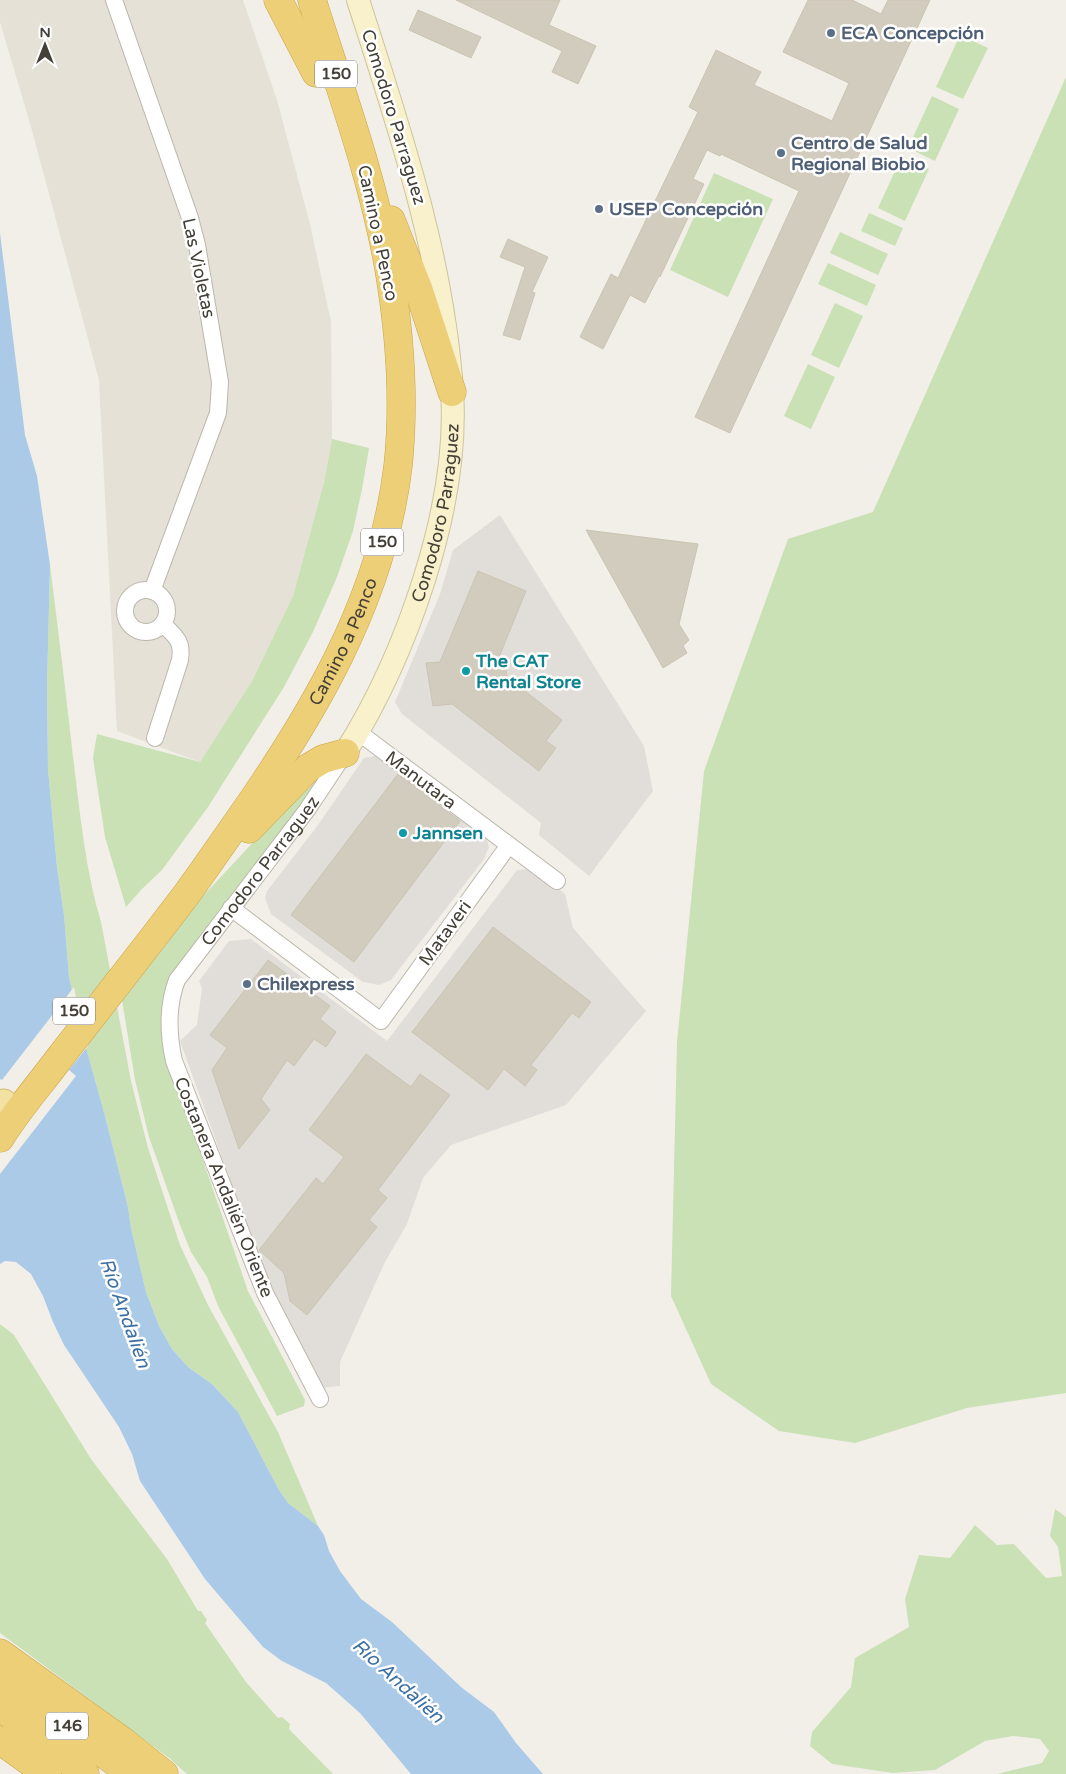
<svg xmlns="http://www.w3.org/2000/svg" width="1066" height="1774" viewBox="0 0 1066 1774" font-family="'Varela Round',sans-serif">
<rect width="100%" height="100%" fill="#f2efe8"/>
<!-- residential -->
<polygon fill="#e5e1d6" points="0,0 243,0 277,100 310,224 331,322 332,439 324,482 293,596 252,681 200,762 117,731 99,380 31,127 0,22"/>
<!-- industrial -->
<g fill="#e1ded9">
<polygon points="500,515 644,746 653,791 589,876 539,835 541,823 402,714 395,702 440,594 453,550"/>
<polygon points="380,755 486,837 489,847 484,859 391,980 379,985 363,982 271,914 265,898 267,891 318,825 364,758"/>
<polygon points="533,869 565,894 573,928 646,1011 566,1105 451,1145 423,1178 407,1224 384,1264 340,1362 340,1386 319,1388 271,1294 180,1041 197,1025 202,988 199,981 229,941 251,939 387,1041 517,870"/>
</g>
<!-- green -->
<g fill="#cae1b5">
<polygon points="960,35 988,48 963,99 936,87"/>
<polygon points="1066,77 1066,1393 967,1408 855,1443 779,1431 711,1384 671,1296 677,1042 704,771 788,539 873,512"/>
<polygon points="932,96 959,109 935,161 908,148"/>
<polygon points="902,156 929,169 905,221 878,208"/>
<polygon points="714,173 773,199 728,297 670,270"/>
<polygon points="869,213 903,228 895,246 861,231"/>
<polygon points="840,232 888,254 878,275 830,253"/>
<polygon points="828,263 876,285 867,306 818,284"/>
<polygon points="835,303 863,316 839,368 811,355"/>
<polygon points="808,364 835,377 811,429 784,416"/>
<polygon points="332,439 369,448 362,489 353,531 337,577 313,632 284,687 208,807 162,870 142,889 126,907 105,837 93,758 97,734 200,762 252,681 293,596 324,482"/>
<path d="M 50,565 C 58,629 66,693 73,757 C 80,812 85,869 101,922 L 131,1081 L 148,1148 L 180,1245 L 208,1305 L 278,1432 L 318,1526 L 288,1503 L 279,1490 L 238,1412 L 212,1384 L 188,1367 L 172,1349 L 159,1326 L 146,1292 L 131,1228 L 128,1207 L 104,1112 L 78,1019 L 69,977 L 64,915 L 57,867 L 48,769 L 47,688 Z"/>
<polygon points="323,772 315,787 178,967 165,1050 248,1291 305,1400 304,1406 277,1416 218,1306 207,1277 191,1252 180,1225 149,1137 135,1080 121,994 159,954 202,897 315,776"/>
<polygon points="0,1324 14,1335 91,1459 167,1559 198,1611 201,1611 207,1620 205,1623 246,1682 278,1718 282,1717 290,1724 289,1729 333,1774 187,1774 169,1758 0,1633"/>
<polygon points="1055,1509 1066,1517 1066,1774 997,1774 1042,1763 1049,1751 1040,1739 1013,1736 985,1741 935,1770 893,1773 832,1764 810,1746 812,1732 851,1687 855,1658 909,1627 905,1599 919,1555 950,1558 975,1525 997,1545 1014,1544 1046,1578 1062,1576 1058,1547 1050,1536"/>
</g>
<!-- water -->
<polygon fill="#abcae8" points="0,233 25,435 37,476 50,565 47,688 48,769 57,867 64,915 69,977 78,1019 104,1112 128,1207 131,1228 146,1292 159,1326 172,1349 188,1367 212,1384 238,1412 279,1490 288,1503 318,1526 324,1535 329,1551 340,1571 361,1599 392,1622 461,1687 494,1712 516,1743 543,1774 411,1774 360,1713 326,1683 282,1661 263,1647 205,1579 140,1481 132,1454 119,1427 64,1345 53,1322 43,1296 31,1274 16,1262 5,1261 0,1264"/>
<!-- pier -->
<polygon fill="#f2efe8" points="74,987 80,1019 88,1046 69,1070 76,1076 0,1174 0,1079 2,1080"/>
<!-- building -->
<g fill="#d2ccbe" stroke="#ccc4b2">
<polygon points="456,0 560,0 549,25 596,46 578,84 552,72 562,51"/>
<polygon points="808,0 852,0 881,14 888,0 930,0 730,433 695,417 799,191 721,154 720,156 707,150 693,179 704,184 660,277 659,276 645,303 630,295 603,349 580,337 611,274 618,278 698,112 689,107 716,50 761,72 754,85 832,121 849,83 783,52"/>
<polygon points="418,10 481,37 471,58 409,30"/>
<polygon points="508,239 548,257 532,292 535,293 520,340 503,335 525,267 500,257"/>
<polygon points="586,530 698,544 679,624 689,640 683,646 687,653 663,668"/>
<polygon points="478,571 526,591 499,657 505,660 507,677 562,720 546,741 556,748 539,771 452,704 433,706 426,663 440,662"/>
<polygon points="398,774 460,821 354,962 291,915"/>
<polygon points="493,927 591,1002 579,1018 572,1013 531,1065 537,1070 525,1086 504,1069 488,1090 412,1032"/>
<polygon points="268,960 330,1006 320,1019 336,1032 326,1047 314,1039 294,1066 287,1060 261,1099 270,1110 239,1149 212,1070 227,1048 210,1035"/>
<polygon points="366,1054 411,1087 420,1074 450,1095 378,1190 387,1198 369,1220 377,1227 307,1315 290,1301 284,1273 259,1250 316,1178 323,1184 344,1157 309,1130"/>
</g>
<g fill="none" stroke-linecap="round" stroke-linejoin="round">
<!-- street casing -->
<g stroke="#bcb7ab" stroke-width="18">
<g id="street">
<polyline points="114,0 190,218 197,245 220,382 218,413 152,591"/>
<circle cx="146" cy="611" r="21"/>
<polyline points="358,732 557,881"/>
<path d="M 155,738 L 180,660 C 183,641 176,637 163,624"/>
<polyline points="231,908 381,1021 509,845"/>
<path id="s1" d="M 320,1399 L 265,1293 L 174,1061 C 168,1034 167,1006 177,980 L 307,810 L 345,753"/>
</g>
</g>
<!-- secondary casing -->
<g stroke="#ccc49c" stroke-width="24">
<g id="secondary">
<path id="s2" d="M 345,753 C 406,656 460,506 452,391 C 443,256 399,128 358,0"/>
</g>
</g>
<!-- primary casing -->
<g stroke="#d5bf72" stroke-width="27">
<polyline id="primary" points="0,1107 4,1102"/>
</g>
<!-- highway casing -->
<g stroke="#cba548" stroke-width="29">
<g id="highway">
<polyline points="278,0 316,73"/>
<polyline points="391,220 419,291 452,392"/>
<polyline points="249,829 308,768 323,759 345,753"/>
<path id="s3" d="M 0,1138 C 18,1109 41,1083 61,1056 C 103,1002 145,949 186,895 C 202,873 218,850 234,827 C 311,718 382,601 398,466 C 405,400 400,334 389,269 C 373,177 340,89 312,0"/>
<polyline points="0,1653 124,1742 164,1774"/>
<polyline points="0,1679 132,1774"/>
<polyline points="0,1706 85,1774"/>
<polyline points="0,1740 47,1774"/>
</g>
</g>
<!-- street -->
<use href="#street" stroke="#fff" stroke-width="16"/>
<!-- secondary -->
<use href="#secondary" stroke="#f8f1cb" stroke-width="22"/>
<!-- primary -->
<use href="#primary" stroke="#f2e1a0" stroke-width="25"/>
<!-- highway -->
<use href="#highway" stroke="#edcf77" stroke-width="28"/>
</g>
<!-- markers -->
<g fill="#5c6f8a" stroke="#fff" stroke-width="2">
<circle cx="831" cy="33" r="5"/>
<circle cx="781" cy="153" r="5"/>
<circle cx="599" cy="209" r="5"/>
<circle cx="247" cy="984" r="5"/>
</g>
<g fill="#0f9aa8" stroke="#fff" stroke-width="2">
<circle cx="466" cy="671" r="5"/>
<circle cx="403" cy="833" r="5"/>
</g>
<g text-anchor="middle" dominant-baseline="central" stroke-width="5" stroke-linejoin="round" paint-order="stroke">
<!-- shield labels -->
<g fill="#fff" stroke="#7c7973" stroke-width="1">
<rect x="315" y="60.5" width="42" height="27" rx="4"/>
<rect x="361" y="528.5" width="42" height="27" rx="4"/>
<rect x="53" y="997.5" width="42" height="27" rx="4"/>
<rect x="46" y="1712.5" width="42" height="27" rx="4"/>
</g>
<g font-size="16" font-weight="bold" fill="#444037">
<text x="336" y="74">150</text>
<text x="382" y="542">150</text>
<text x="74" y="1011">150</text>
<text x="67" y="1726">146</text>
</g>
<!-- service labels -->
<g font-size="18" font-weight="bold" fill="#4e5e75" stroke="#fff" text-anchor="start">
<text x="841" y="33">ECA Concepción</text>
<text x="791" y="143">Centro de Salud<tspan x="791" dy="21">Regional Biobio</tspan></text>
<text x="609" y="209">USEP Concepción</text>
<text x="257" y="984">Chilexpress</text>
</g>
<!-- street labels -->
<g font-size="18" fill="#444037" stroke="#fff">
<text transform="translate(394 117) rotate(73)">Comodoro Parraguez</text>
<text transform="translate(378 233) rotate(78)">Camino a Penco</text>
<text transform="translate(199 268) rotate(78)">Las Violetas</text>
<text stroke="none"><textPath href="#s2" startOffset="259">Comodoro Parraguez</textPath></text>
<text stroke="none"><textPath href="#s3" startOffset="605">Camino a Penco</textPath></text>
<text transform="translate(421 780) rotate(37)">Manutara</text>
<text stroke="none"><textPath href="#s1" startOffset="588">Comodoro Parraguez</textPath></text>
<text transform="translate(445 933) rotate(-54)">Mataveri</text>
<text transform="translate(224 1187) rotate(68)">Costanera Andalién Oriente</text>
</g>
<!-- culture labels -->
<g font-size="18" font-weight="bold" fill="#0d838f" stroke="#fff" text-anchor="start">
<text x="476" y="661">The CAT<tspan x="476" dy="21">Rental Store</tspan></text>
<text x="413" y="833">Jannsen</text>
</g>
<!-- water labels -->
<g font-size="19" font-style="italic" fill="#3d70a3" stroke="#fff">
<text transform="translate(125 1313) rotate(70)">Río Andalién</text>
<text transform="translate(398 1681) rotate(42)">Río Andalién</text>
</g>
</g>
<!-- north arrow -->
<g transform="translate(45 45)" stroke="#ffffff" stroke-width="4" paint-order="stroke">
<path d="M0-4L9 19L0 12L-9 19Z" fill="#444037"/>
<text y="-8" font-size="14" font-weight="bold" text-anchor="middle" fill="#444037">N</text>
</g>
</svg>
